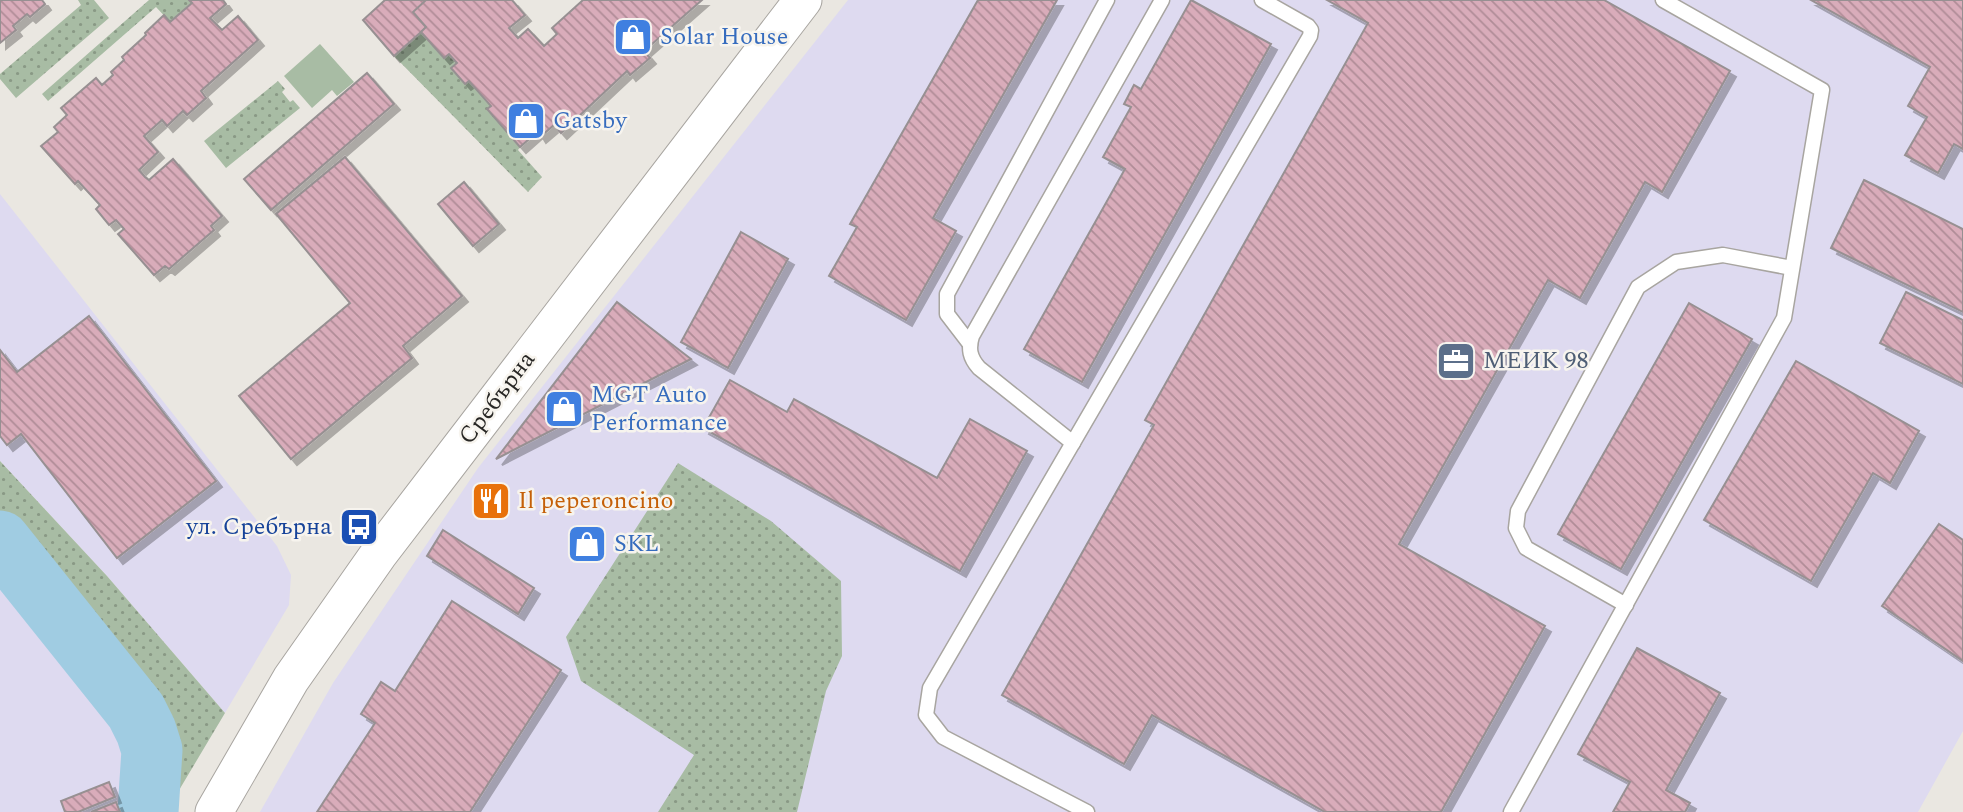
<svg xmlns="http://www.w3.org/2000/svg" width="1963" height="812" viewBox="0 0 1963 812" font-family="Spectral,serif">
<defs>
<pattern id="grass-dots" width="8" height="8" patternUnits="userSpaceOnUse" patternTransform="scale(1.75)"><rect width="8" height="8" fill="#a8bca4"/><path d="M2 2h.1M6 6h.1" fill="none" stroke="#899985" stroke-width="1.8" stroke-linecap="round"/></pattern>
<pattern id="building-back-hatch" width="6" height="6" patternUnits="userSpaceOnUse" patternTransform="scale(1.75)"><rect width="6" height="6" fill="#d9acba"/><path d="M-1 5l2 2M0 0l6 6M5-1l2 2" fill="none" stroke="#b08c97"/></pattern>
<filter id="shadow"><feDropShadow dx="6" dy="6" stdDeviation="0" flood-color="#0004"/></filter>
</defs>
<rect width="100%" height="100%" fill="#eae7e1"/>
<!-- commercial -->
<g fill="#dedaf0">
<polygon points="848,0 1963,0 1963,731 1918,812 260,812 333,683 478,468"/>
<polygon points="0,194 277,546 291,575 289,605 225,713 107,576 0,461"/>
<polygon points="0,569 125,723 134,812 0,812"/>
</g>
<!-- grass -->
<g fill="url(#grass-dots)">
<polygon points="78,0 94,0 109,18 16,98 0,79 0,74 81,5"/>
<polygon points="149,0 189,0 192,3 170,22 156,7 48,101 42,94"/>
<polygon points="421,32 443,58 449,54 457,63 451,68 465,84 469,81 491,106 487,109 520,147 518,150 542,177 528,192 394,56"/>
<polygon points="278,81 285,89 282,92 290,102 293,100 300,108 226,168 204,141"/>
<polygon points="0,461 107,576 225,713 166,812 134,812 125,723 0,569"/>
<polygon points="678,463 771,521 841,581 842,656 826,691 797,812 658,812 694,755 581,681 566,637"/>
</g>
<!-- park -->
<polygon fill="#a8bca4" points="320,44 354,82 337,96 332,90 312,108 284,76"/>
<g fill="none" stroke-linecap="round" stroke-linejoin="round">
<!-- river -->
<polyline stroke="#a0cce2" stroke-width="61" points="0,541 136,711 146,731 152,750 148,812"/>
</g>
<!-- building -->
<g fill="url(#building-back-hatch)" stroke="#979092" stroke-width="2" filter="url(#shadow)">
<polygon points="0,0 42,0 45,4 30,17 27,14 13,26 16,30 0,43"/>
<polygon points="189,0 223,0 226,4 210,18 222,30 238,16 258,40 201,91 206,98 187,115 183,111 167,126 162,120 144,136 158,152 139,170 145,177 149,180 173,159 222,216 211,226 214,230 169,269 165,266 154,275 118,234 124,229 116,220 109,225 96,209 100,205 78,181 75,184 41,146 58,132 54,127 67,115 61,108 96,78 102,85 113,75 111,72 124,60 122,57 146,35 145,33 164,15 170,22 192,3"/>
<polygon points="385,0 457,0 394,56 363,20"/>
<polygon points="426,0 512,0 525,15 509,28 518,38 528,29 544,46 557,34 552,28 583,0 702,0 644,51 650,58 630,75 627,71 561,133 554,125 540,137 537,132 520,147 487,109 491,106 469,81 465,84 451,68 457,63 449,54 444,58 421,32 426,27 413,12"/>
<polygon points="978,0 1057,0 933,218 956,231 906,320 829,276 857,227 850,224"/>
<polygon points="1191,0 1271,44 1082,382 1024,349 1125,169 1103,157 1131,107 1124,104 1134,85 1141,89"/>
<polygon points="1327,0 1604,0 1730,71 1662,192 1645,182 1580,298 1548,280 1399,544 1545,626 1441,812 1325,812 1152,715 1124,764 1002,695 1154,425 1145,420 1368,23"/>
<polygon points="1811,0 1963,0 1963,149 1954,144 1938,173 1905,155 1927,117 1908,106 1930,67"/>
<polygon points="367,73 394,104 271,210 244,179"/>
<polygon points="345,157 462,296 403,346 412,358 291,459 239,396 350,303 276,214"/>
<polygon points="1864,180 1963,229 1963,312 1831,248"/>
<polygon points="464,182 499,224 473,246 438,204"/>
<polygon points="741,232 788,259 728,368 681,342"/>
<polygon points="1906,292 1963,320 1963,384 1880,343"/>
<polygon points="617,302 691,359 496,459"/>
<polygon points="1689,303 1752,339 1621,569 1558,534"/>
<polygon points="89,316 216,481 117,558 21,434 7,445 0,436 0,350 17,372"/>
<polygon points="1796,361 1919,431 1890,483 1873,473 1811,581 1704,520"/>
<polygon points="730,380 787,412 794,399 937,478 970,419 1027,451 960,571 703,428"/>
<polygon points="1939,524 1963,540 1963,661 1882,606"/>
<polygon points="443,530 534,588 518,614 427,556"/>
<polygon points="452,601 561,670 542,700 470,812 317,812 375,723 361,714 381,682 395,691"/>
<polygon points="1637,648 1720,693 1666,790 1690,803 1685,812 1613,812 1630,782 1578,754"/>
<polygon points="109,782 115,797 78,812 65,812 61,801"/>
<polygon points="116,802 120,812 91,812"/>
</g>
<g fill="none" stroke-linecap="round" stroke-linejoin="round">
<!-- service casing -->
<g stroke="#a8a5a0" stroke-width="17">
<g id="service">
<polyline points="970,344 947,314 947,294 1107,0"/>
<path d="M 1073,443 L 979,368 C 970,358 968,349 972,336 L 1162,0"/>
<polyline points="1626,605 1526,548 1516,528 1518,511 1638,287 1676,262 1723,255 1792,268"/>
<polyline points="1087,812 943,737 926,715 930,688 1310,36 1311,30 1308,26 1262,0"/>
<polyline points="1511,812 1784,318 1822,90 1663,0"/>
</g>
</g>
<!-- tertiary casing -->
<g stroke="#a8a5a0" stroke-width="39">
<polyline id="tertiary" points="214,812 291,679 378,555 803,0"/>
</g>
<!-- service -->
<use href="#service" stroke="#fff" stroke-width="14"/>
<!-- tertiary -->
<use href="#tertiary" stroke="#fff" stroke-width="37"/>
</g>
<!-- icons -->
<defs>
<g id="shop-square" transform="scale(2.0125)"><rect x="-9" y="-9" width="18" height="18" rx="4" fill="#3f7fe0" stroke="#f7f4ee"/><path d="M-5-2.5h2.3a2.7 3.5 0 0 1 5.4 0H5L5.5 6h-11ZM-1.5-2.5h3a1.5 2.3 0 0 0-3 0Z" fill="#fff"/></g>
<g id="office-square" transform="scale(2.0125)"><rect x="-9" y="-9" width="18" height="18" rx="4" fill="#5c6f8a" stroke="#f7f4ee"/><path d="M-6-3h4V-5.5h4V-3h4V5H-6ZM-1-4.5V-3h2v-1.5ZM-6 0V1H6V0Z" fill="#fff"/></g>
<g id="restaurant-square" transform="scale(2.0125)"><rect x="-9" y="-9" width="18" height="18" rx="4" fill="#e8710a" stroke="#f7f4ee"/><path d="M-5-6h1v4h1v-4h1v4h1v-4h1v5L-1.5 .5V6h-2V.5L-5-1ZM5-6V6H3V1.5H1.5Q1.5-4 5-6Z" fill="#fff"/></g>
<g id="bus-square" transform="scale(2.0125)"><rect x="-9" y="-9" width="18" height="18" rx="4" fill="#1a4fb4" stroke="#f7f4ee"/><path d="M-5-6H5V4H4V6H2V4H-2V6H-4V4H-5ZM-3.5-4V0h7V-4ZM-3.5 1.2v1.5H-2V1.2ZM2 1.2v1.5H3.5V1.2Z" fill="#fff"/></g>
</defs>
<g fill-rule="evenodd">
<use href="#shop-square" x="633" y="37"/>
<use href="#shop-square" x="526" y="121"/>
<use href="#office-square" x="1456" y="361"/>
<use href="#shop-square" x="564" y="409"/>
<use href="#restaurant-square" x="491" y="501"/>
<use href="#bus-square" x="359" y="527"/>
<use href="#shop-square" x="587" y="544"/>
</g>
<g text-anchor="middle" dominant-baseline="central" stroke-width="5" stroke-linejoin="round" paint-order="stroke">
<!-- shop labels -->
<g font-size="24" fill="#366cbe" stroke="#f7f4ee" text-anchor="start">
<text x="660" y="37">Solar House</text>
<text x="553" y="121">Gatsby</text>
<text x="591" y="395">MGT Auto<tspan x="591" dy="28">Performance</tspan></text>
<text x="614" y="544">SKL</text>
</g>
<!-- service labels -->
<g font-size="24" fill="#4e5e75" stroke="#f7f4ee" text-anchor="start">
<text x="1483" y="361">МЕИК 98</text>
</g>
<!-- street labels -->
<g font-size="24" fill="#282725" stroke="#f7f4ee">
<text transform="translate(497 398) rotate(-53)">Сребърна</text>
</g>
<!-- food labels -->
<g font-size="24" fill="#c56008" stroke="#f7f4ee" text-anchor="start">
<text x="518" y="501">Il peperoncino</text>
</g>
<!-- transit labels -->
<g font-size="24" fill="#164399" stroke="#f7f4ee" text-anchor="end">
<text x="332" y="527">ул. Сребърна</text>
</g>
</g>
</svg>
